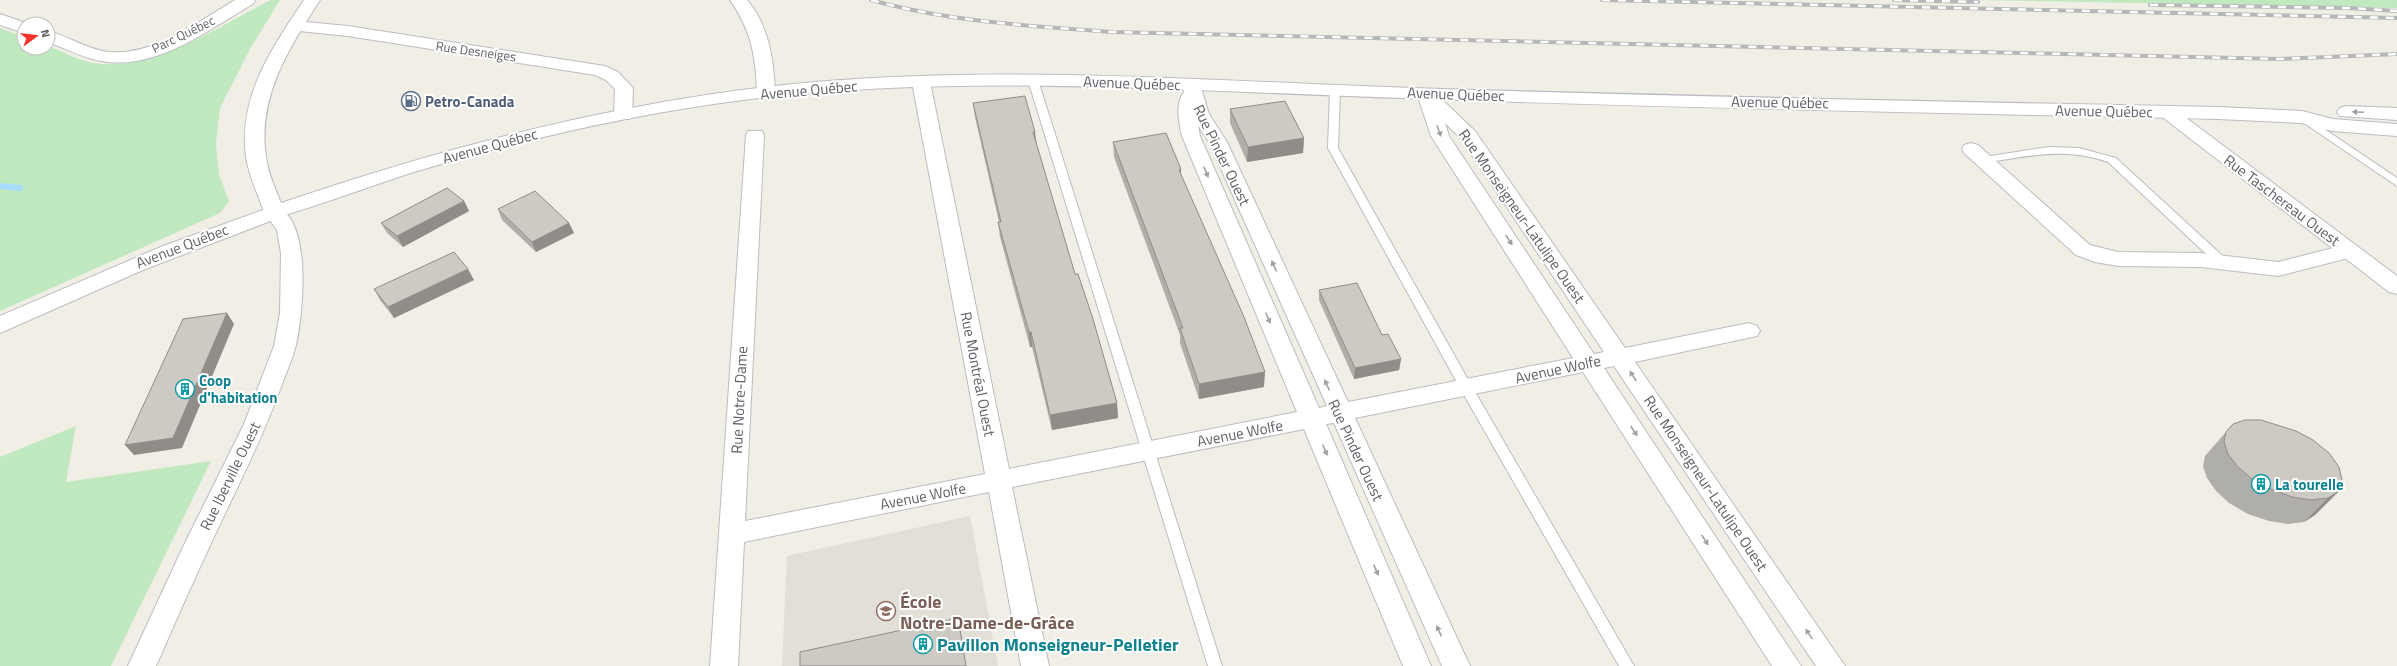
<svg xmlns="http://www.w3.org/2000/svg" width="2397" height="666" viewBox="0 0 2397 666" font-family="'Titillium Web',sans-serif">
<rect width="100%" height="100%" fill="#f0eee5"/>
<!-- education -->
<polygon fill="#e2dfd6" points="970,516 998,666 782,666 787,556"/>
<!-- green -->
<g fill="#c1e9c0">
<path d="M 271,0 L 280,0 L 251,47 L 220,108 L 216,144 L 219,175 L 229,201 L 220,213 L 0,311 L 0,28 L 24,37 L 24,48 L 48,48 L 48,46 C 62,51 79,61 94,63 C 152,72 221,25 271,0 Z"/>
<polygon points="1975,0 2397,0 2397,8"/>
<polygon points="76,426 66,482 211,461 111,666 0,666 0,457"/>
</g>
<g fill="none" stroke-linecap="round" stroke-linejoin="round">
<!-- stream -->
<polyline stroke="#a7dbff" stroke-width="6" points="0,186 20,188"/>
<!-- service casing -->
<g stroke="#babdc2" stroke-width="2">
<g id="service">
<polygon points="1033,77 1038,80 1222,666 1208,666 1028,80"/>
<polygon points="1335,87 1340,90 1338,148 1471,385 1634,666 1619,666 1460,388 1328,148 1330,90"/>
<polygon points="2305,116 2397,178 2397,186 2301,121 2301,117"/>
<path d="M 2049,147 L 2079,148 L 2116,158 L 2227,260 L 2229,263 L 2227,266 L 2219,266 L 2108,162 C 2064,147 2028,156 1984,163 L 1979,160 L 1984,157 Z"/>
</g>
</g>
<!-- minor casing -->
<g stroke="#babdc2" stroke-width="2">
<g id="minor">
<path d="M 235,0 L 255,0 L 253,4 C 211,28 160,68 108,62 C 87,60 67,49 48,42 L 48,31 C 68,36 88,50 109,52 C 154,56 198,22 235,0 Z"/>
<path d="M 730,0 L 747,0 C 769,25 774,61 775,93 L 772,97 L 760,97 L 757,93 C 756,56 751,30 730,0 Z"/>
<polygon points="0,14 29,24 24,24 24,33 0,25"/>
<polygon points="295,21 348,26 605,66 618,72 633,88 632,115 630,119 616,119 614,115 615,89 606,80 595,75 348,36 289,30 287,26 289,22"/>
<path d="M 921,77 L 927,78 L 930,82 L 1009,469 L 1297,412 L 1182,136 C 1179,124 1175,102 1184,92 L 1182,85 L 1185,81 L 1197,81 L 1200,85 L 1209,114 L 1227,142 L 1348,402 L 1573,358 L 1431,136 L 1417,94 L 1420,90 L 1432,90 L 1475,131 L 1625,348 L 1749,323 L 1757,326 L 1760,331 L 1757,336 L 1635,362 L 1845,666 L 1816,666 L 1614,366 L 1604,368 L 1801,666 L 1772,666 L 1583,372 L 1355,418 L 1470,666 L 1442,666 L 1334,423 L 1326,424 L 1431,666 L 1403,666 L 1304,429 L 1012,487 L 1049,666 L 1021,666 L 989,492 L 744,542 L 738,666 L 710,666 L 746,135 L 748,131 L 762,131 L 764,135 L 745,521 L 985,474 L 912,82 L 915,78 ZM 1445,123 L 1461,139 L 1604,352 L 1594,354 L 1449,136 ZM 1198,125 L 1209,142 L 1327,406 L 1319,408 L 1200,136 Z"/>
<polygon points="1971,143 1978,145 2090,245 2118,252 2201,253 2278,262 2349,244 2356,246 2359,251 2356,256 2278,276 2201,267 2118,266 2095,262 2076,255 1964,153 1962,149 1964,145"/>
<path d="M 274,206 C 313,216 303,315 296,345 C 293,358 287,370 283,382 C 268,423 250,462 231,501 C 205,555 180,611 156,666 L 128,666 L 182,549 L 244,424 L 274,346 L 280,313 L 281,253 L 277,230 L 264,212 L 267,207 Z"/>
</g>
</g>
<!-- tertiary casing -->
<g stroke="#babdc2" stroke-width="2">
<g id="tertiary">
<polygon points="2167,106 2173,108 2397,276 2397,294 2389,292 2161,116 2158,112 2161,108"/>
<polygon points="274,206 281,207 284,212 281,217 143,270 0,333 0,316 163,246"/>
</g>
</g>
<!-- secondary casing -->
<g stroke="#b9bcc2" stroke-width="2">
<g id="secondary">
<path d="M 304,0 L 320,0 C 289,48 257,97 266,157 C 268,173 275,188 281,203 C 455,144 632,98 815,82 C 1024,64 1234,83 1443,89 C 1701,97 1960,102 2218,107 L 2302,111 L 2333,119 L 2397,124 L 2397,136 L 2332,131 L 2301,123 L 2218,119 C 1945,113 1673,108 1401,98 C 1185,91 966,73 751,99 C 637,113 524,139 414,172 C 367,187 321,205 274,218 L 267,217 L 264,212 C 258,194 249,176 246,157 C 238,96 272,48 304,0 Z"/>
<polygon points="2346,106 2397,108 2397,120 2340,116 2337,112 2340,108"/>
</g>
</g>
<!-- service -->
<use href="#service" fill="#fff" fill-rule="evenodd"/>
<!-- minor -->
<use href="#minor" fill="#fff" fill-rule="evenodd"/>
<!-- tertiary -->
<use href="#tertiary" fill="#fff" fill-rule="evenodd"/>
<!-- secondary -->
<use href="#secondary" fill="#fff" fill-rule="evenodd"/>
<!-- rail casing -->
<g stroke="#b6b7b8" stroke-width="4">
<g id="rail">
<path d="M 871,0 C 950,22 1031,26 1112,32 L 2279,59 L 2397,54"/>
<polyline points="1602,0 2397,18"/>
<polyline points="1894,0 1978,2"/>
<polyline points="2150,5 2348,8 2397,11"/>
</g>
</g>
<!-- rail -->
<use href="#rail" stroke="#fff" stroke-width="2.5" stroke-dasharray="8" stroke-linecap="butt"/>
</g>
<!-- wall -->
<g fill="#b0aea9">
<polygon points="973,103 1036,144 1075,274 1117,403 1118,418 1052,430 1032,347 1030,347 1000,237 998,222 999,222 975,117"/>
<polygon points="1230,109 1304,138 1303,153 1247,162 1230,123"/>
<polygon points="1113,142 1181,175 1264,387 1199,399 1180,343 1180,335 1114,157"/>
<polygon points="464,201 469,211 403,247 387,233 381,223"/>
<polygon points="498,209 569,223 574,233 536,252 502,220"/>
<polygon points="474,280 394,318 380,300 374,289"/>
<polygon points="1319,290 1401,359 1399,370 1354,379 1319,300"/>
<polygon points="2226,432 2339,491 2315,515 2304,522 2288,524 2269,521 2248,514 2229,503 2216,491 2207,478 2203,466 2205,456"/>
</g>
<!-- shaded-wall -->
<g fill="#908d89">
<polygon points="1033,132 1035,132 1037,146"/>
<polygon points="1304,138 1303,153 1247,162 1248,147"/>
<polygon points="1181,169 1181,184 1179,170"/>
<polygon points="464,201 469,211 403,247 397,236"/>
<polygon points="569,223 574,233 536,252 532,242"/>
<polygon points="468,269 474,280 394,318 388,307"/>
<polygon points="227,313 234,324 182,448 134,455 125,445"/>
<polygon points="1029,332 1031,332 1032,347 1030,347"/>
<polygon points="1401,359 1399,370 1354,379 1355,368"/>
<polygon points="1265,372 1264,387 1199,399 1199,384"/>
<polygon points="1117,403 1118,418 1052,430 1050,415"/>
<polygon points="2339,491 2315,515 2304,522 2328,498"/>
<polygon points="958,618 960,627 966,666"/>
</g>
<!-- building -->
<g fill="#cdcac4" stroke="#908d89">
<polygon points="1025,96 1035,132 1033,132 1075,274 1078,274 1093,319 1117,403 1050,415 1031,332 1029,332 998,222 1001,222 973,103"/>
<polygon points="1285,101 1304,138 1248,147 1230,109"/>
<polygon points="1166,133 1181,169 1179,170 1244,317 1265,372 1199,384 1180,328 1183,328 1113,142"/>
<polygon points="447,188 464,201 397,236 381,223"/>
<polygon points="535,191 569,223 532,242 498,209"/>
<polygon points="454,252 468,269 388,307 374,289"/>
<polygon points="1357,283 1382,335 1388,334 1401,359 1355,368 1319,290"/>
<polygon points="227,313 173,438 125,445 183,319"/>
<polygon points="2245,420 2261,420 2296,431 2313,440 2329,453 2339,467 2342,480 2339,491 2328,498 2311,500 2292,497 2271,489 2251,478 2237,466 2228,454 2224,442 2226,432 2233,424"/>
<polygon points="958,618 966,666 800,666 800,652"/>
</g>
<!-- one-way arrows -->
<defs><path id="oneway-solid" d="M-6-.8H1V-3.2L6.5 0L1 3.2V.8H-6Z"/></defs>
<g fill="#9ea0a4">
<use href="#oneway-solid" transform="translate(2358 112) rotate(-178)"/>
<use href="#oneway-solid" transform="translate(1439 131) rotate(70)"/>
<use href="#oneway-solid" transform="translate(1206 172) rotate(67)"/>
<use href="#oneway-solid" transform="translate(1509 240) rotate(57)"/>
<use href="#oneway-solid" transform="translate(1274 266) rotate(-114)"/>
<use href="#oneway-solid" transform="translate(1268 318) rotate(67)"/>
<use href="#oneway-solid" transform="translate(1633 376) rotate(-124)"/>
<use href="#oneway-solid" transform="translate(1327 385) rotate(-114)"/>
<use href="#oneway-solid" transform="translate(1634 431) rotate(57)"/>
<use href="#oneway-solid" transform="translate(1325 450) rotate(67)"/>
<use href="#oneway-solid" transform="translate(1705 540) rotate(57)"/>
<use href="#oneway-solid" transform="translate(1376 570) rotate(67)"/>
<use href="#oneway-solid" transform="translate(1439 631) rotate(-115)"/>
<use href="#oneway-solid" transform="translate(1809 634) rotate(-124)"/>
</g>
<!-- icons -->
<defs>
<g id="fuel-ring" transform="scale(1)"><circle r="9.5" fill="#fff" stroke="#5c6f8a" stroke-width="1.5"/><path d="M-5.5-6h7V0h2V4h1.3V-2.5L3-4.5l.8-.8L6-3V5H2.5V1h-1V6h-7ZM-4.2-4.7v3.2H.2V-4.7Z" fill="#5c6f8a"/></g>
<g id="building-ring" transform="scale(1)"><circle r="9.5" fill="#fff" stroke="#0f9aa8" stroke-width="1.5"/><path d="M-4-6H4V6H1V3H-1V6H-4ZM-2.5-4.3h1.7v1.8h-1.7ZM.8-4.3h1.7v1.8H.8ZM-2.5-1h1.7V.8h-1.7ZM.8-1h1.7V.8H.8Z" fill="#0f9aa8"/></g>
<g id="school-ring" transform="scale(1)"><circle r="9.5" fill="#fff" stroke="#8d6e63" stroke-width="1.5"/><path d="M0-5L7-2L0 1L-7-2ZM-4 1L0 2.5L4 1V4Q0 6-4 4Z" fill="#8d6e63"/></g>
</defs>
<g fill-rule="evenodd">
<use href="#fuel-ring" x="411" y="101"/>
<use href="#building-ring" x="185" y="389"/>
<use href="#building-ring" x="2261" y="484"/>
<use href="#school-ring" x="886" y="611"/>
<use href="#building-ring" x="923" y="644"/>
</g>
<g text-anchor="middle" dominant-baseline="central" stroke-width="4" stroke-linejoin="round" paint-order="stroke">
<!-- far-street labels -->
<g font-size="13" fill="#5d6167" stroke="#fff">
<text transform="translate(183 34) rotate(-26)">Parc Québec</text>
<text transform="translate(476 51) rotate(8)">Rue Desneiges</text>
</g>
<!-- street labels -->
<g font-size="15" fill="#5d6167" stroke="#fff">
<text transform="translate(1132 83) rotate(2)">Avenue Québec</text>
<text transform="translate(809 90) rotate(-5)">Avenue Québec</text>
<text transform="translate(1456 94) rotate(2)">Avenue Québec</text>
<text transform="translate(1780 102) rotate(1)">Avenue Québec</text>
<text transform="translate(2104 111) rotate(1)">Avenue Québec</text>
<text transform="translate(490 146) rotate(-15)">Avenue Québec</text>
<text transform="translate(1222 155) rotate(64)">Rue Pinder Ouest</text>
<text transform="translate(2282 200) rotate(37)">Rue Taschereau Ouest</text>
<text transform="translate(1522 216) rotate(55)">Rue Monseigneur-Latulipe Ouest</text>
<text transform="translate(182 246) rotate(-21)">Avenue Québec</text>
<text transform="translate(1558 369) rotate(-12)">Avenue Wolfe</text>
<text transform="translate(978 374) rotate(79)">Rue Montréal Ouest</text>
<text transform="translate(739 400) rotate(-87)">Rue Notre-Dame</text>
<text transform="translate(1240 433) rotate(-11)">Avenue Wolfe</text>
<text transform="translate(1356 450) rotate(65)">Rue Pinder Ouest</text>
<text transform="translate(230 476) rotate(-64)">Rue Iberville Ouest</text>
<text transform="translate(1706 483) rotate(56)">Rue Monseigneur-Latulipe Ouest</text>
<text transform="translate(923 496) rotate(-11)">Avenue Wolfe</text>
</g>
<!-- service labels -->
<g font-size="15" font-weight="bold" fill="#4e5e75" stroke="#fff" text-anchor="start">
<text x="425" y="101">Petro-Canada</text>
</g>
<!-- culture labels -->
<g font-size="15" font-weight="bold" fill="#0d838f" stroke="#fff" text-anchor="start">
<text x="199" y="380">Coop<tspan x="199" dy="17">d'habitation</tspan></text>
<text x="2275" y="484">La tourelle</text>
</g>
<!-- near-education labels -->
<g font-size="18" font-weight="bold" fill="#785e54" stroke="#fff" text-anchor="start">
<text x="900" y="601">École<tspan x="900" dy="21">Notre-Dame-de-Grâce</tspan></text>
</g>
<!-- near-culture labels -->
<g font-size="18" font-weight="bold" fill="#0d838f" stroke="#fff" text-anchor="start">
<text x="937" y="644">Pavillon Monseigneur-Pelletier</text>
</g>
</g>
<!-- north arrow -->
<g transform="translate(36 36) rotate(75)"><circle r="19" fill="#ffffff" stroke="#bec0c2"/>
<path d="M0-3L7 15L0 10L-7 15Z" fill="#f53127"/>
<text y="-6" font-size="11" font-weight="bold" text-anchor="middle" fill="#5d6167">N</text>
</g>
</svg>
